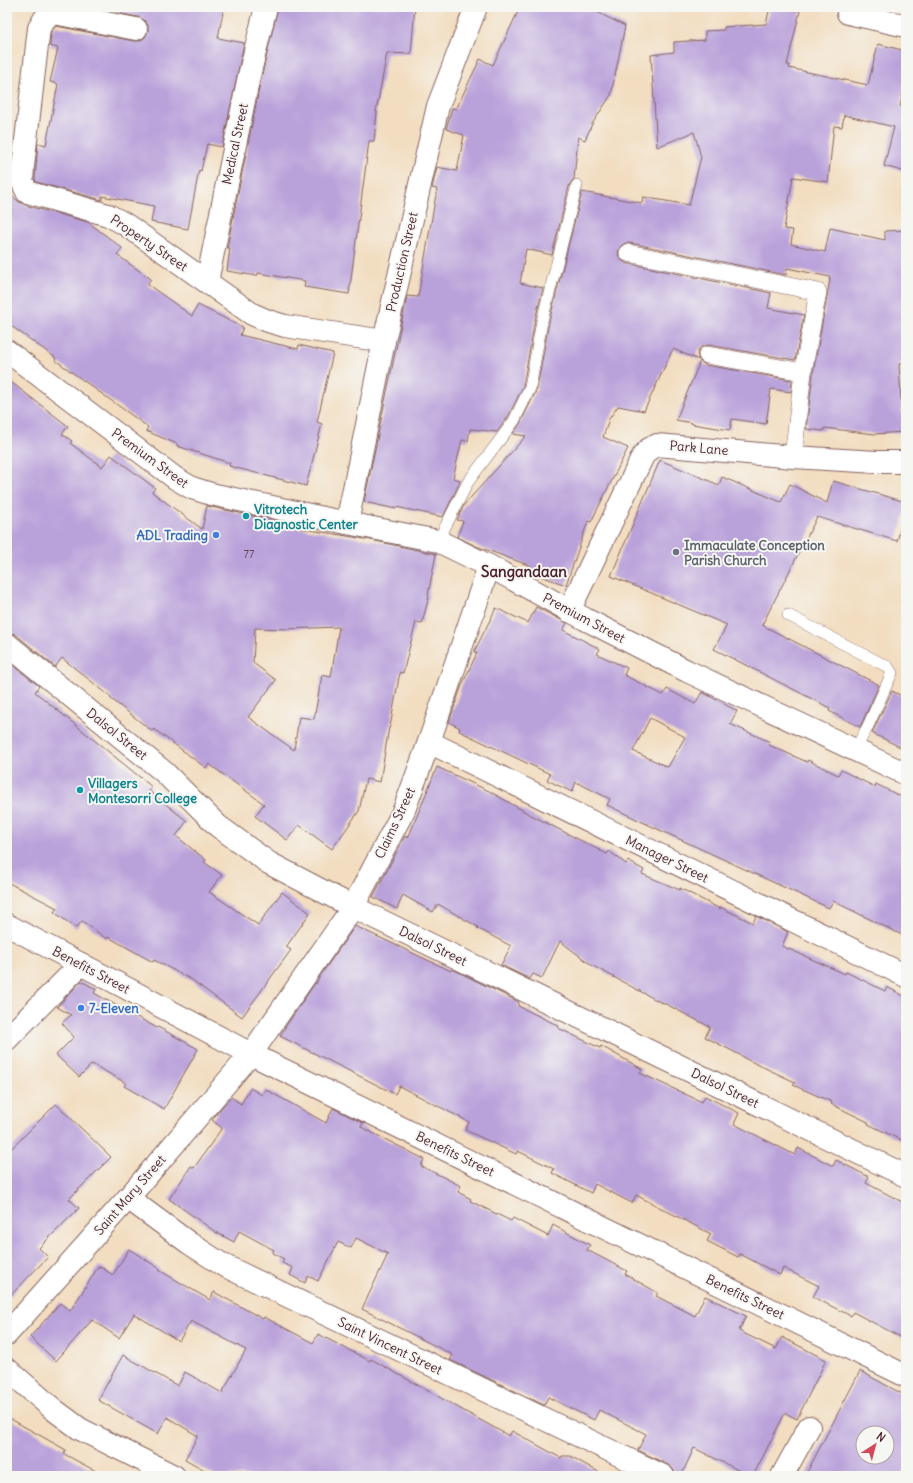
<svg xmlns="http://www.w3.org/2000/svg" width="913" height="1483" viewBox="0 0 913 1483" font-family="Delius,sans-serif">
<rect width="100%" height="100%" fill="#f6f6f2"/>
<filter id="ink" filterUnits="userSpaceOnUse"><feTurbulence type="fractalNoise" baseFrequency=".025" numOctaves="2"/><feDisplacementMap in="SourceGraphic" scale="8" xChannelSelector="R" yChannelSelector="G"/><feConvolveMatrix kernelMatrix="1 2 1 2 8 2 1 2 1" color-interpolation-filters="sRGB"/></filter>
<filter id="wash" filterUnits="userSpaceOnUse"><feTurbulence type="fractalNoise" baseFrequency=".012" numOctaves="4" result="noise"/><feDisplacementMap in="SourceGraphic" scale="16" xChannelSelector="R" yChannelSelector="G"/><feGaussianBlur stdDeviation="0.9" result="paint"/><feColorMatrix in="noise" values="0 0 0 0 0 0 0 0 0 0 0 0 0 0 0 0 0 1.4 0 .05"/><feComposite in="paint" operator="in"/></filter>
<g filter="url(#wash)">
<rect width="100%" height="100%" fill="#f2ddc0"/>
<g id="blocks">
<!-- building -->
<g fill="#b9a1da" fill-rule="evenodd">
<polygon points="119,7 224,7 218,38 244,43 222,147 207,144 201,171 199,170 188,229 151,222 154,206 102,196 102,200 36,182 35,179 38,143 46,145 58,84 50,82 58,48 50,46 51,32 56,26 134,41 140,41 145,37 148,31 148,25 144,20 138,17 117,13"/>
<polygon points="278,7 415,7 411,54 387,53 376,112 377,112 374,141 369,141 349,294 304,287 305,281 258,273 257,276 227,271 230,248 227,248 261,79"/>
<polygon points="520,7 587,7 625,26 611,95 592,124 585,140 578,137 574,179 570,183 552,255 526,249 520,283 543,288 535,320 523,386 508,417 497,432 470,429 468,441 462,440 453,478 460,480 459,484 443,517 396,507 396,509 364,502 407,296 418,297 437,189 432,188 437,167 457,171 464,135 446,129 452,108 456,109 480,59 493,65"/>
<polygon points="770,7 784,7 800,11 787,65 790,65 789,68 868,85 878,44 906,51 906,80 900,106 906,107 906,172 884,166 894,127 844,115 842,127 834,126 828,182 793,177 784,229 793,230 791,244 825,252 830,228 885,240 885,231 906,230 906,363 899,364 903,432 875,434 824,428 824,431 806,429 813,374 830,280 829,280 830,277 787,268 786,275 630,243 625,243 621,246 618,251 619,257 621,260 626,263 771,293 768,308 804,315 795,360 708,345 703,346 699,349 697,354 699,360 673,349 644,411 618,406 609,419 603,437 628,448 591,522 588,521 566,585 529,572 531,566 476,546 457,537 463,521 457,520 464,505 526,436 513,434 520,424 537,389 549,322 582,192 642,203 643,197 689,205 701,157 694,132 657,147 651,55 674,52 674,42 705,40 705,31 724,30 724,27 766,24"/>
<polygon points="7,191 19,202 28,206 88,222 122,248 117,255 151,279 147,284 192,316 198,305 230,321 243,327 240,335 298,349 299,345 333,353 317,422 322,424 306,486 229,466 230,463 177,446 177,444 146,431 148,427 55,360 56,358 7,323"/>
<polygon points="700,361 705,365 792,380 791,392 771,389 766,424 732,419 730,430 692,424 692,423 676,420"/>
<path d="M 7,379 L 68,426 L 62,434 L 72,441 L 70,443 L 102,467 L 111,455 L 155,488 L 152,492 L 202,529 L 207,506 L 286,523 L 286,526 L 371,540 L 436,554 L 428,595 L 429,596 L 422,623 L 416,622 L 403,673 L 400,672 L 390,727 L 389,727 L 380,782 L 366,779 L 359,811 L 332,849 L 299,825 L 287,840 L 255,816 L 264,804 L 209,764 L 206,768 L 154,729 L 152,731 L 110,698 L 111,697 L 62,658 L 55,667 L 15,634 L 7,632 ZM 339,627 L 331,677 L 322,675 L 314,719 L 299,717 L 294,750 L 248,717 L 276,680 L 253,663 L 255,628 L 285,629 Z"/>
<polygon points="660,460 719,485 722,477 781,502 790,484 827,503 833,481 906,502 906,509 897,541 817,517 762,625 879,685 860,727 829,711 830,708 714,649 727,625 611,576"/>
<path d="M 536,607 L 567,623 L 563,630 L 600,649 L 597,654 L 627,668 L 624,675 L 663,695 L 667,689 L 695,704 L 702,692 L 737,711 L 730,724 L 770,742 L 769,745 L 807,762 L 808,760 L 838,775 L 841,770 L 875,787 L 876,784 L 906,799 L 906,937 L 833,901 L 829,908 L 651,826 L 607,805 L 610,799 L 576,782 L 572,792 L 547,780 L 550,774 L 459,731 L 460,728 L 449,722 L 462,685 L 477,653 L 474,652 L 496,608 L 528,623 ZM 650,718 L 685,737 L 668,767 L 633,751 Z"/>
<polygon points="7,660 39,686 35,692 152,787 149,791 187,821 176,836 206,860 204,862 222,875 209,892 258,925 282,892 310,913 286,947 291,950 242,1017 192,980 154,960 153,962 108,937 107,939 82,921 76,928 54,912 57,908 7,882"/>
<polygon points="892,691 906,698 906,750 872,733"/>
<polygon points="437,767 489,791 529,814 607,854 609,851 626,864 628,861 644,870 642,874 680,890 680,888 720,909 720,907 753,923 756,916 788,932 782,946 845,974 846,972 885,991 887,987 906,997 906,1130 901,1140 868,1124 868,1122 831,1104 832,1102 793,1085 795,1082 744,1058 744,1057 705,1037 710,1027 662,1002 662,1003 593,966 560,941 542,978 533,974 530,979 501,965 511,946 477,928 478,927 438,904 433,912 403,895 397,909 373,897 405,836 408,838"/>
<polygon points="355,926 451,971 452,969 519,1002 518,1006 559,1026 558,1028 600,1048 601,1046 642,1069 640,1073 702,1102 705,1096 739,1113 734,1124 795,1155 798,1148 833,1166 836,1160 869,1177 866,1183 906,1204 906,1340 853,1312 851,1316 813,1297 819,1286 783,1268 780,1275 740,1254 738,1257 707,1241 711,1234 636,1195 632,1203 595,1184 591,1193 552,1173 554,1169 518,1151 516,1154 465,1130 469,1122 399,1086 395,1094 280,1036 286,1026 315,983 316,984 320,976"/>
<polygon points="81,981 96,989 94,993 157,1028 158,1027 198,1049 164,1109 124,1086 126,1083 92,1064 79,1077 56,1055 74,1037 62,1023 71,1015 57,1007"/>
<polygon points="250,1088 262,1095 265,1089 326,1123 333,1108 363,1123 361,1127 424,1159 421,1166 461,1186 458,1192 471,1199 470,1201 511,1221 513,1218 548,1236 553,1225 590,1245 587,1250 627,1271 625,1274 658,1293 656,1296 695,1316 705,1296 746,1316 739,1331 776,1349 782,1337 826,1360 797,1419 785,1413 753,1476 750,1476 694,1448 681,1476 675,1473 673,1469 668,1465 638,1450 646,1434 599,1410 594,1420 548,1397 544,1405 450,1360 453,1355 362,1309 388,1254 356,1238 351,1248 338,1242 318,1281 308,1276 305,1283 290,1275 293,1268 282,1263 284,1259 272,1253 274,1250 239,1231 234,1242 217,1233 169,1199 191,1166 194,1168 222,1128 212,1120 217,1113 231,1097 241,1104"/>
<polygon points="56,1104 111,1157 69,1199 79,1208 39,1248 48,1257 7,1299 7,1153"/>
<polygon points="129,1249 160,1269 159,1270 210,1300 214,1292 263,1319 264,1317 313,1343 318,1334 370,1361 371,1359 509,1436 512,1431 561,1458 562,1456 570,1456 606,1476 215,1476 185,1459 198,1436 167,1417 158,1434 98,1400 123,1355 178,1386 185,1372 222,1393 246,1350 191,1321 179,1341 134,1314 119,1338 92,1320 56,1361 30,1337 60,1303 70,1311 99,1266 113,1275"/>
<path d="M 860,1371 L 906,1396 L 906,1466 L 900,1476 L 805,1476 ZM 863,1433 L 887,1433 L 887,1457 L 863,1457 Z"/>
<polygon points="7,1417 66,1450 64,1454 105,1476 7,1476"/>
</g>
</g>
</g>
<g filter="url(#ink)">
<use href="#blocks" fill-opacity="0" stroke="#85625f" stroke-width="1"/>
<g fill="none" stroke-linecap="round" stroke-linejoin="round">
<!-- service casing -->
<g stroke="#85625f" stroke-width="12">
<g id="service">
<polyline points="438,541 468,482 514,421 530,388 542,321 577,185"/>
<polyline points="788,615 888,667 892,673 867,728 855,750"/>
</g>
</g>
<!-- pedestrian casing -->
<g stroke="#85625f" stroke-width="18">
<g id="pedestrian">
<polyline points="628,253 818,292 803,372 793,457"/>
<polyline points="707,355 803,372"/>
</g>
</g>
<!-- minor casing -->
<g stroke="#85625f" stroke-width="24">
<g id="minor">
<polyline points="849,7 848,13 906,26"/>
<polyline points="136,29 54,13 45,18 39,28 23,166 22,181 27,192 108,215 125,224 252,314 268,321 285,326 384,341"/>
<polyline points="207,282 249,76 266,7"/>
<polyline points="7,351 175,478 192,488 211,494 347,523"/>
<polyline points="489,566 585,619 687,671 906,774"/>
<polyline points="569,611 643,456 649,449 657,445 793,457 877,462 906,462"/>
<polyline points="7,644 164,772 218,826 269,863 353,907 906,1176"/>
<polyline points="429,742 906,976"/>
<polyline points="7,1039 81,964"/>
<polyline points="128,1198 189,1243 223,1265 663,1476"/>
<polyline points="7,1334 128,1198 251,1054 906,1376"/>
<polyline points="7,1369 53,1409 80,1429 174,1476"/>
<polyline points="782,1476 809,1427"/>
</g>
</g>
<!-- tertiary casing -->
<g stroke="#85625f" stroke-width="24">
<polyline id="tertiary" points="7,925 251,1054 353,907 404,810 429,742 489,566 438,541 347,523 384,341 438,106 476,7"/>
</g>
<!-- service -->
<use href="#service" stroke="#fff" stroke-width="11"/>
<!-- pedestrian -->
<use href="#pedestrian" stroke="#fff" stroke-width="17"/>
<!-- minor -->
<use href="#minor" stroke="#fff" stroke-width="22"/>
<!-- tertiary -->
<use href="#tertiary" stroke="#fff" stroke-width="22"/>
</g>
</g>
<!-- markers -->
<g fill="#0f9aa8" stroke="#f6f6f2" stroke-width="1.5">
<circle cx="246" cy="516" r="4"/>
<circle cx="80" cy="790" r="4"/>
</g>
<g fill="#3f7fe0" stroke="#f6f6f2" stroke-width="1.5">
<circle cx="216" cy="535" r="4"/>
<circle cx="81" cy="1008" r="4"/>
</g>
<circle fill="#6b7280" stroke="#f6f6f2" stroke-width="1.5" cx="676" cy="552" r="4"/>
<g text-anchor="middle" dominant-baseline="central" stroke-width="4" stroke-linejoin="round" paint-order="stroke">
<!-- number labels -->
<g font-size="11" fill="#664057">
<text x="249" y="554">77</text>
</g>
<!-- street labels -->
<g font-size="13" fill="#4a1f2b" stroke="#f6f6f2">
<text transform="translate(235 144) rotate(-78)">Medical Street</text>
<text transform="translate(149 243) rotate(34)">Property Street</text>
<text transform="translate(402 262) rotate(-77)">Production Street</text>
<text transform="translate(699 448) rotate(5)">Park Lane</text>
<text transform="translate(150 458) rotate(36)">Premium Street</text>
<text transform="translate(584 618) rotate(28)">Premium Street</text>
<text transform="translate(117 734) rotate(39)">Dalsol Street</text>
<text transform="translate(395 823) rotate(-65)">Claims Street</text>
<text transform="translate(667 859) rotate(26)">Manager Street</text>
<text transform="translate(433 946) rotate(26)">Dalsol Street</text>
<text transform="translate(91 970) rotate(28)">Benefits Street</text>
<text transform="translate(725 1088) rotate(26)">Dalsol Street</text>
<text transform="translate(455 1154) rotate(26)">Benefits Street</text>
<text transform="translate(130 1195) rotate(-49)">Saint Mary Street</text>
<text transform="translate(745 1297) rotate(26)">Benefits Street</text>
<text transform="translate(390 1346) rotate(26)">Saint Vincent Street</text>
</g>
<!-- culture labels -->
<g font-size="13" font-weight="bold" fill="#0d838f" stroke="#f6f6f2" text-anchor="start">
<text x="254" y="509">Vitrotech<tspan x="254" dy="15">Diagnostic Center</tspan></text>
<text x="88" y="783">Villagers<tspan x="88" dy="15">Montesorri College</tspan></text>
</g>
<!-- shop labels -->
<g font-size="13" font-weight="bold" fill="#366cbe" stroke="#f6f6f2" text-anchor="end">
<text x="208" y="535">ADL Trading</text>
<text x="89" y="1008" text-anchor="start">7-Eleven</text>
</g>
<!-- worship labels -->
<g font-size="13" font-weight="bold" fill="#5b616d" stroke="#f6f6f2" text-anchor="start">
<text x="684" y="545">Immaculate Conception<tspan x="684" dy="15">Parish Church</tspan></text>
</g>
<!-- quarter labels -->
<g font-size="15" font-weight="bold" fill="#4a1f2b" stroke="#f6f6f2">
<text x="524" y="571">Sangandaan</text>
</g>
</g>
<!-- margin -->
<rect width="913" height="1483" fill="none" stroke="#f6f6f2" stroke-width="24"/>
<!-- north arrow -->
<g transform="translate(875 1445) rotate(36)"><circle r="19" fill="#f6f6f2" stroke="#b1a0a2"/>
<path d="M0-3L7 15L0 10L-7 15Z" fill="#d1495b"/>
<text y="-6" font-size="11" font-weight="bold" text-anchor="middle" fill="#4a1f2b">N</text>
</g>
</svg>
